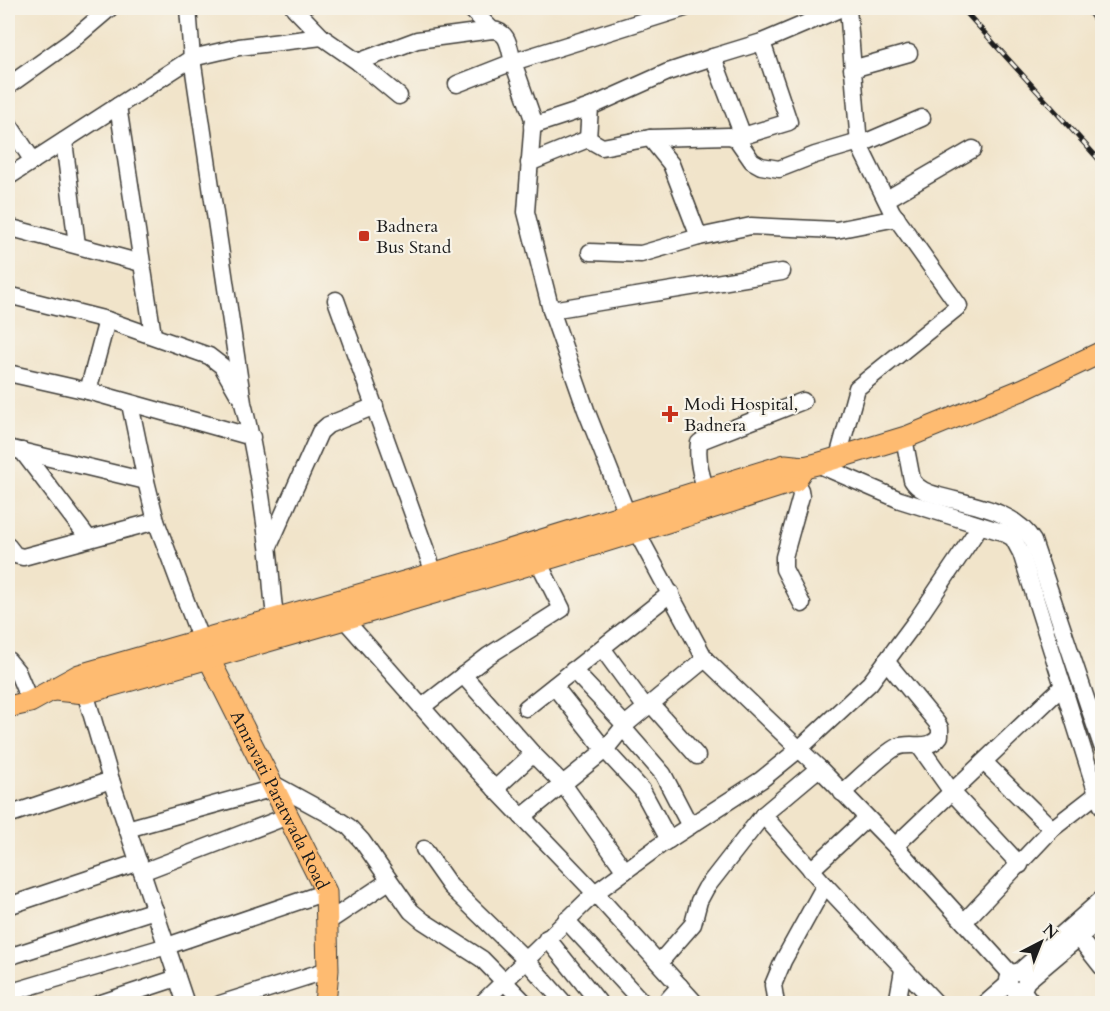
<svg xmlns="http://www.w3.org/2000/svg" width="1110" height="1011" viewBox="0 0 1110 1011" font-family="Cardo,serif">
<rect width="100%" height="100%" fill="#f7f3e8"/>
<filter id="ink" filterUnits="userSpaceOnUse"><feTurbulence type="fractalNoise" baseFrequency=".0167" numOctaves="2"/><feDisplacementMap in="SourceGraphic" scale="12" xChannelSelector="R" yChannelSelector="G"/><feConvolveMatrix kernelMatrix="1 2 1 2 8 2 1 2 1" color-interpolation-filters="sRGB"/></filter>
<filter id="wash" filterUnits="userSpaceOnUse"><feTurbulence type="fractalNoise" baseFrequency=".008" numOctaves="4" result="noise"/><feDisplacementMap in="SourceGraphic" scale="24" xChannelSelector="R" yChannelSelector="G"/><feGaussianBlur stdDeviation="1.35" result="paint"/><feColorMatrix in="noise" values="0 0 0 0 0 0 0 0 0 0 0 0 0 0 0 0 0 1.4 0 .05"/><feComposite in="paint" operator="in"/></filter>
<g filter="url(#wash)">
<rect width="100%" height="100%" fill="#f1e4ca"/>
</g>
<g filter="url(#ink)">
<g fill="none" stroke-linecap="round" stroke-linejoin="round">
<!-- minor casing -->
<g stroke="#3c3a36" stroke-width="19">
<g id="minor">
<path d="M 188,8 L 192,58 L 243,403 C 255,450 262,498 268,546 C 272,574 271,603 278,630"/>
<polyline points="294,8 322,37 358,62 399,96"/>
<polyline points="470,8 492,30"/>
<polyline points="685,8 513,62 533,119 526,212 551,310 586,410 627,514 705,659 819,768 895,846 1011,974"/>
<polyline points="1095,8 1102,18"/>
<path d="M 358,62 L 417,40 L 492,30 C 509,31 509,48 513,62 L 457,84"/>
<polyline points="852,69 909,53"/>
<polyline points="8,86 70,42 110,8"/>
<polyline points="118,106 153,335"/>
<polyline points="8,123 33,161"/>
<polyline points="532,126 590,107"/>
<polyline points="743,136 789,122 762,42"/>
<polyline points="650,138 671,164 699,237 751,226 836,230 897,218"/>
<polyline points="736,138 743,136 713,57 762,42 842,8"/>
<polyline points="588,139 590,107 668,72 713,57"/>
<polyline points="64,141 77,245"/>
<polyline points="859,145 922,118"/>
<polyline points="529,163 588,139 602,147 650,138 729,136 736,138 752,161 761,166 779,169 815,155 859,142"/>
<polyline points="8,177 192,58 239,47 322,37"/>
<polyline points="887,199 973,149"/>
<polyline points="8,227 141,263"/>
<polyline points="590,252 641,254 699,237"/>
<polyline points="8,295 107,320 209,356 222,366 238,394"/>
<polyline points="336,300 438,584"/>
<polyline points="551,310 782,272"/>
<polyline points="8,373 88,391 252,437"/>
<polyline points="88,391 107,320"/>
<polyline points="130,404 146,481 156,521 201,641"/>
<path d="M 904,438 L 912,480 C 918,490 929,493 939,496 C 971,505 1015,510 1033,541 L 1102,746"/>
<polyline points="8,448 146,481"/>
<polyline points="22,451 89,539"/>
<polyline points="838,457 857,388 959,306 892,212 859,145 848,8"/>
<polyline points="817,464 900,500 1002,532 1013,538 1021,553 1097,794 1102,806"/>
<polyline points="789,471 800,490 801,496 784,557 784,569 802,604"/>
<path d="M 709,499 C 703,483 696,460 699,443 L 703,440 L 803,401"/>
<polyline points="8,546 15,555 23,557 156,521"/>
<polyline points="269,546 320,432 328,425 375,406"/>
<polyline points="345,620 478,771 595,893 696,1004"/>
<polyline points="602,648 646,708"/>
<polyline points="8,660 17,671 30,702"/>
<polyline points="573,670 625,725"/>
<polyline points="463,675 533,754"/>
<polyline points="82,682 111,780 186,1004"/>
<polyline points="554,686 605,750 642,790 669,840"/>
<polyline points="651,704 697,756"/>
<polyline points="422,707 488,656 562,609 538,561"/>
<polyline points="526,708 671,593"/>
<polyline points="623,728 663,774 690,826"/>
<polyline points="920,747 952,792 1020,865"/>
<polyline points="984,762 1052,829"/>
<polyline points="819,768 763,815 825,885 937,1004"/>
<polyline points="270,782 334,817 349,827 362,841 411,911 423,921 482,959 526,1004"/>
<polyline points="495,789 533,754 563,784 625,871"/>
<path d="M 842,793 C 853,784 885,752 897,747 C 912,741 929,752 940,736 L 940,728 L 937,723 L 886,661"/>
<polyline points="8,815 111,780"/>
<polyline points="522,817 605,750 625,725 705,659"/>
<polyline points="127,829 274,788"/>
<polyline points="895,846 1063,686"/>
<polyline points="424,849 450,886 525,959 565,1004"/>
<polyline points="811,870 867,818"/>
<polyline points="142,872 288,816"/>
<polyline points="8,906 139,862"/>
<polyline points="566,920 644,1004"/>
<polyline points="964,922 1052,829 1097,794"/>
<polyline points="326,923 389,881"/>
<polyline points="547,938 600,1004"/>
<polyline points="1079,938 1102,967"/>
<polyline points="8,957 155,910"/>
<polyline points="659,963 693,924 699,901 706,888 763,815"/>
<polyline points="1019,972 1102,899"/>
<circle cx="1017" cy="981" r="9"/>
<polyline points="1026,982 1102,918"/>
<polyline points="1021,989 1033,1004"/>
<polyline points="8,993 167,946 326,892"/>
<polyline points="98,1004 177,978"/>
<polyline points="220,1004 328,970"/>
<polyline points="481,1004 595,893 659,846 761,780 798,750 870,683 916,621 980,526"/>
<polyline points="664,1004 680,986"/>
<polyline points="776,1004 773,985 783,961 825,885"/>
<polyline points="897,1004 903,970"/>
<polyline points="985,1004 1008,984"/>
</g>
</g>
<!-- major casing -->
<g stroke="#3c3a36" stroke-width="23">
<g id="major">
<path id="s1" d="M 203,647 L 326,892 L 328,970 L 325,1004"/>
<path d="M 55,690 L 85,693 C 323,626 560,558 795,481 L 804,467"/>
<polyline points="8,707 30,702 79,675 435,573 785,465 804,467 817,464 909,436 1024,389 1102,352"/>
</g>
</g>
<!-- minor -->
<use href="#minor" stroke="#fff" stroke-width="16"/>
<!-- major -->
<use href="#major" stroke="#febb71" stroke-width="21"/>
<!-- rail casing -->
<g stroke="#1c1c1c" stroke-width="5">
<polyline id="rail" points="962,8 1102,163"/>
</g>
<!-- rail -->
<use href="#rail" stroke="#f7f3e8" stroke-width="3" stroke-dasharray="9" stroke-linecap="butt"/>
</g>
</g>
<!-- markers -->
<g fill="#c8321e" stroke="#f7f3e8" stroke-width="2">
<rect x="358" y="230" width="12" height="12" rx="3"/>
<path d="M667 405h6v6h6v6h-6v6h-6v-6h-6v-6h6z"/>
</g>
<g text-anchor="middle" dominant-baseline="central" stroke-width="4.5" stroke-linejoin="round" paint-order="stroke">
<!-- poi labels -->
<g font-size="18" fill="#1c1c1c" stroke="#f7f3e8" text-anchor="start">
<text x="376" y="226">Badnera<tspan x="376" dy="21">Bus Stand</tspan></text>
<text x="684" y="404">Modi Hospital,<tspan x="684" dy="21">Badnera</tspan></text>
</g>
<!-- street labels -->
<g font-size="18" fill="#1c1c1c" stroke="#f7f3e8">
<text stroke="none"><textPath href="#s1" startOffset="171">Amravati Paratwada Road</textPath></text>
</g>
</g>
<!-- margin -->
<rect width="1110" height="1011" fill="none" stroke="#f7f3e8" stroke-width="30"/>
<!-- north arrow -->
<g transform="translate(1041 942) rotate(42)" stroke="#f7f3e8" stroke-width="4.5" paint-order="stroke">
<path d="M0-4.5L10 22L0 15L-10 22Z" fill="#1c1c1c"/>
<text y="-9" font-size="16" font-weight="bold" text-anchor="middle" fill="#1c1c1c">N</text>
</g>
</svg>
